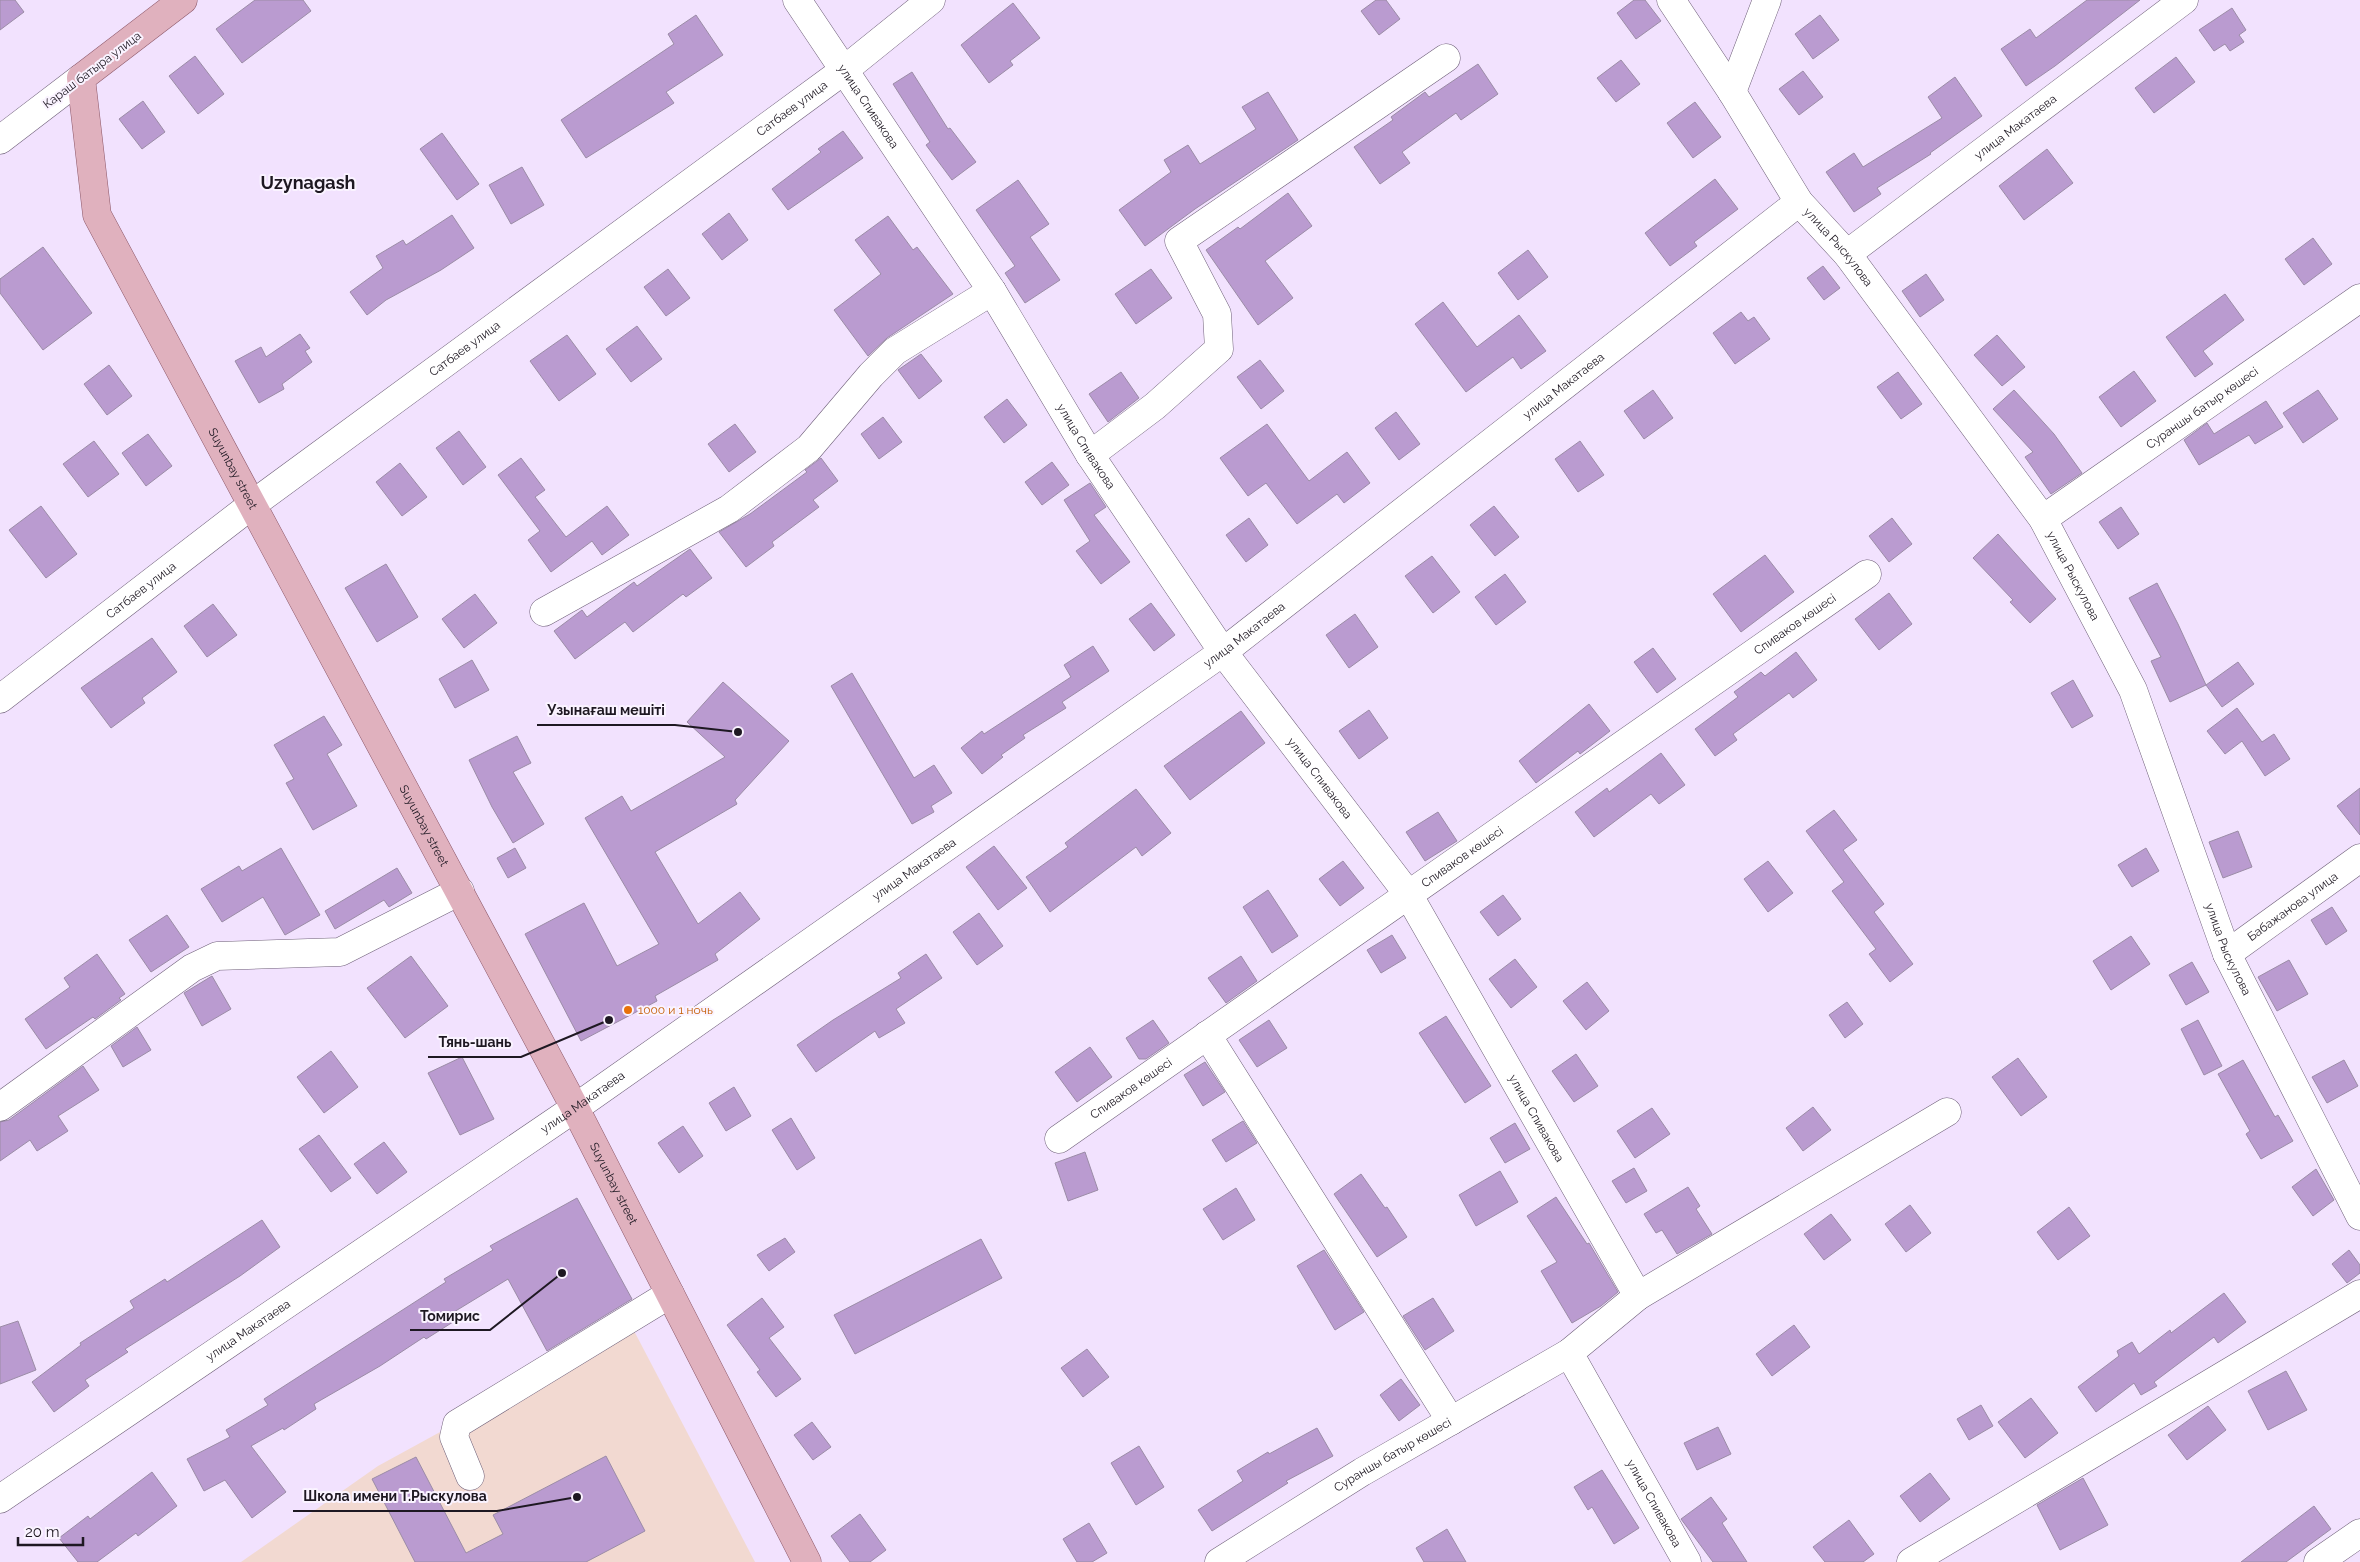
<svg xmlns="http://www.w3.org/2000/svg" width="2360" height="1562" viewBox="0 0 2360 1562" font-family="Raleway,sans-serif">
<rect width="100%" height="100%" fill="#f2e2fe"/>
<!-- education -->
<polygon fill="#f2d9d1" points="632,1327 755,1562 241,1562 378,1466"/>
<!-- building -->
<g fill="#ba9bd0" stroke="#9b8ca6">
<polygon points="0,0 15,0 24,12 0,30"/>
<polygon points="255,0 303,0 311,11 242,63 216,29"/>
<polygon points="1376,0 1386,0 1400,19 1379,35 1361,11"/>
<polygon points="1634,0 1645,0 1661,21 1636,39 1617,13"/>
<polygon points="2087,0 2140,0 2055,66 2026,86 2001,49 2030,29 2036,38"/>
<polygon points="1013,3 1040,38 1010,61 1013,65 989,83 961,45"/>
<polygon points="2232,8 2246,30 2239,35 2244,42 2230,51 2225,44 2214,51 2199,30"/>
<polygon points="696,15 723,55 666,92 674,103 586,158 561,120 674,44 668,34"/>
<polygon points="1820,15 1839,40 1813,59 1795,34"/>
<polygon points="195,56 224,94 198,114 169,76"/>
<polygon points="2176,57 2195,82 2154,113 2135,88"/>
<polygon points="1621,60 1640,84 1616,102 1597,78"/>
<polygon points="1478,64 1498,94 1461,120 1456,113 1402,152 1410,163 1380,184 1354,147 1393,120 1391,117 1425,92 1429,97"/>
<polygon points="1803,71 1823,97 1799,115 1779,89"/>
<polygon points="912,72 948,129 950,128 976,162 952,180 926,145 930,142 893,84"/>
<polygon points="1955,77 1982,116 1930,153 1931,154 1877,188 1881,194 1854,212 1826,172 1854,153 1863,167 1942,118 1928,97"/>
<polygon points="1268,92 1298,140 1195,209 1145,246 1119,210 1171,172 1164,160 1188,145 1200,164 1256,129 1242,107"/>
<polygon points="143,101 165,132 142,149 119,119"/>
<polygon points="1695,102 1721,137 1693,158 1667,123"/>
<polygon points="843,131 863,158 788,210 772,189 821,152 818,149"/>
<polygon points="442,133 479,184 457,200 420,149"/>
<polygon points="2047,149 2073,183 2024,220 1999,186"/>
<polygon points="522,167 544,205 511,224 489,185"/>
<polygon points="1715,179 1738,209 1694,242 1697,246 1670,266 1645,233"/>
<polygon points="1018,180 1049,224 1030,237 1060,280 1025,303 1005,273 1015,266 976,210"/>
<polygon points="1288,193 1312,226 1265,261 1293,298 1258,325 1206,250 1238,227 1240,229"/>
<polygon points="729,213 748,240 722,260 702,234"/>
<polygon points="452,215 474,248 441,270 386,300 367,315 350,292 383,268 376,256 403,240 406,245"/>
<polygon points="888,216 913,250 917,247 953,294 887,338 868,356 834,310 881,274 855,240"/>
<polygon points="2313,238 2332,264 2304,285 2285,259"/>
<polygon points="43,247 92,313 43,350 0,293 0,279"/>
<polygon points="1528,250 1548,277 1518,300 1498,273"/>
<polygon points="1823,266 1840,288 1824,300 1807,278"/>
<polygon points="668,269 690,298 666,316 644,287"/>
<polygon points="1151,269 1172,298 1136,324 1115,294"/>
<polygon points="1926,274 1944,300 1920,317 1902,291"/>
<polygon points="2225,294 2244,320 2203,351 2213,364 2195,377 2166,337"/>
<polygon points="1443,302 1477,347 1519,315 1546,351 1521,369 1513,357 1466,392 1415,324"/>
<polygon points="1741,312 1748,321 1754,317 1770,339 1735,364 1713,333"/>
<polygon points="637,326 662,359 631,382 606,349"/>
<polygon points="300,334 310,348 305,351 312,362 282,384 284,389 259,403 235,361 261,347 266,357"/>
<polygon points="567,335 596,374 559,401 530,361"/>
<polygon points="1997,335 2025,367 2002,386 1974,355"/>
<polygon points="921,354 942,381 919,399 898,370"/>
<polygon points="1260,360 1284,391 1261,409 1237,377"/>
<polygon points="109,365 132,396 107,415 84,384"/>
<polygon points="2134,371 2156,401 2121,427 2099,397"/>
<polygon points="1121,372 1139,398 1108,422 1089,394"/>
<polygon points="1898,372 1922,404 1901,419 1877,387"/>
<polygon points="1653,390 1673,418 1644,439 1624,411"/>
<polygon points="2014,390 2054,434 2082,473 2051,494 2025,457 2033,452 1993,409"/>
<polygon points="2318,390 2338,419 2303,443 2283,413"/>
<polygon points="1007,399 1027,425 1004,443 984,417"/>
<polygon points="2266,401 2283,427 2255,444 2249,435 2199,465 2184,440 2207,423 2214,434"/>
<polygon points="1396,412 1420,444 1399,460 1375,428"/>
<polygon points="883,417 902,442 879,459 861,434"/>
<polygon points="735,424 756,452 729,472 708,444"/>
<polygon points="1267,424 1309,481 1347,452 1370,483 1344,503 1337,494 1297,524 1266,483 1248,496 1220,458"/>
<polygon points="459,431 486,467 463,485 436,448"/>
<polygon points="148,434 172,466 146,486 122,453"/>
<polygon points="94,441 119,474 88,497 63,464"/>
<polygon points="1580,441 1604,475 1578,492 1555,459"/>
<polygon points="521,458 545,490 535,497 566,537 607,506 629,535 602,555 592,541 551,572 528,540 540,531 498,475"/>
<polygon points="821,458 838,481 813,500 819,507 772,542 774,546 746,567 719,532 750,514 807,472 805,470"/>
<polygon points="1052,462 1069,485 1042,505 1025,482"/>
<polygon points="400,463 427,497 402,516 376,482"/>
<polygon points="1090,483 1106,507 1094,515 1130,562 1101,584 1076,551 1090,541 1064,500"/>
<polygon points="41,506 77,554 46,578 9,530"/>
<polygon points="1494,506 1519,537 1495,556 1470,525"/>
<polygon points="2121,507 2139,534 2118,549 2099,522"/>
<polygon points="1249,518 1268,545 1246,562 1226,535"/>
<polygon points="1892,518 1912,544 1889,562 1869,536"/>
<polygon points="1998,534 2056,599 2030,623 2010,602 2013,600 1973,558"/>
<polygon points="690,549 712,578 686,597 683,594 633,632 625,622 575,659 554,631 582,610 587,617 634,582 637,586"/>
<polygon points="1765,555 1794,592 1741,632 1713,594"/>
<polygon points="1432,556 1460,592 1433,613 1405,576"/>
<polygon points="386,564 418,617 377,642 345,588"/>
<polygon points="1505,574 1526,602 1496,625 1475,597"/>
<polygon points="2157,583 2178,624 2206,685 2170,702 2151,661 2161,657 2129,598"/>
<polygon points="1889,593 1912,624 1879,650 1855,619"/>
<polygon points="475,594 497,623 464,648 442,619"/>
<polygon points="1151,603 1175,635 1154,651 1129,619"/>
<polygon points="213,604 237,635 207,657 184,626"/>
<polygon points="1355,614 1378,647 1349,668 1326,635"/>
<polygon points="152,638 177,672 142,698 145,703 111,728 81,688"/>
<polygon points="1093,646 1109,671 1062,702 1066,708 1023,735 1025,738 1001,755 1003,757 982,774 961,748 982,731 984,734 1071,677 1064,665"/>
<polygon points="1653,648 1676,679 1657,693 1634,662"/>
<polygon points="1796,652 1817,680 1793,698 1789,693 1733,734 1737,740 1715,756 1695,729 1738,697 1734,692 1761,672 1765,676"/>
<polygon points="472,660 489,690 455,708 439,679"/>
<polygon points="2238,662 2254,684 2222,707 2206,685"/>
<polygon points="852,673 914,778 934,765 952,793 931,806 934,812 912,824 831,686"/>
<polygon points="2073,680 2093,716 2072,728 2051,693"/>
<polygon points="723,682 789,741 735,800 737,804 655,852 698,924 740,892 760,919 715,954 718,960 655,996 657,1001 581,1041 525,934 584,903 617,966 659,944 585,818 622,796 631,811 725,757 687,722"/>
<polygon points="1589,704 1610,731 1580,754 1578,751 1536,783 1519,761"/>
<polygon points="2237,708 2262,742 2274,734 2290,759 2265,776 2242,741 2225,754 2207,731"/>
<polygon points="1369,710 1388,738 1359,759 1339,731"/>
<polygon points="1241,711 1265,743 1190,800 1164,766"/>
<polygon points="324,716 342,745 327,754 357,806 313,830 286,783 294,779 274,745"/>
<polygon points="517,736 531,763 513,772 544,824 513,843 492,807 469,760"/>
<polygon points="1661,753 1685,785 1659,804 1651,794 1594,837 1575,812 1607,788 1609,792"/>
<polygon points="2360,788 2360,835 2337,806"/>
<polygon points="1136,789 1171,833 1142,856 1136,847 1050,912 1026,877 1068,847 1065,843"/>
<polygon points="1834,810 1857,840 1843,850 1884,904 1874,912 1913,964 1890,982 1869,954 1876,949 1832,891 1844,882 1806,831"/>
<polygon points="1438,812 1457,841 1425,861 1406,832"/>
<polygon points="2238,831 2252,867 2223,878 2209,842"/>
<polygon points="994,846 1027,888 998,910 966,867"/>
<polygon points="281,848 320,915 285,935 263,897 222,922 201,889 239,866 242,871"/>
<polygon points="515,848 526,868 508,878 497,858"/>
<polygon points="2146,848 2159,871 2132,887 2118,865"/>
<polygon points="1343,861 1364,888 1340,906 1319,879"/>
<polygon points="1768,861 1793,893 1768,912 1744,879"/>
<polygon points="397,868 412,893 389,907 384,900 335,929 325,911"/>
<polygon points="1268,890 1298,936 1272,953 1243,907"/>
<polygon points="1503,895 1521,919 1498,936 1480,912"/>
<polygon points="2332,907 2347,931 2326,945 2311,920"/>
<polygon points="979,913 1003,946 977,965 953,932"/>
<polygon points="167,915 189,947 151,972 129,940"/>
<polygon points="1392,935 1406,958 1381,973 1367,950"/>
<polygon points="2131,936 2150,964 2111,990 2093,961"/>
<polygon points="97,954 125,994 119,998 121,1000 95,1019 93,1017 46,1049 25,1019 70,987 64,978"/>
<polygon points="926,954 942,978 896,1009 905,1023 879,1038 875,1031 816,1072 797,1045 833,1020 901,978 898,973"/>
<polygon points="411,956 448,1006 405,1038 367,988"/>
<polygon points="1241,956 1257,981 1226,1003 1208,978"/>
<polygon points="1515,959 1537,987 1511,1008 1489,979"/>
<polygon points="2289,960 2308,994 2277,1011 2258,977"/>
<polygon points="2192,962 2209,992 2186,1005 2169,975"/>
<polygon points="212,976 231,1009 202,1026 184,993"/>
<polygon points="1587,982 1609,1011 1586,1030 1563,1001"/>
<polygon points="1847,1002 1863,1024 1845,1038 1829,1015"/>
<polygon points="1446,1016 1491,1086 1465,1103 1419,1033"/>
<polygon points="1153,1020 1169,1043 1146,1059 1139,1059 1126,1038"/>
<polygon points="1269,1020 1287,1048 1257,1067 1239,1040"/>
<polygon points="2198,1020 2222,1066 2204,1075 2181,1029"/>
<polygon points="137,1027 151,1050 123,1067 111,1046"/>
<polygon points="1090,1047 1112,1077 1077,1102 1055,1072"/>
<polygon points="331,1051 358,1087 324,1113 297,1077"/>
<polygon points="1576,1054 1598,1086 1574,1102 1552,1071"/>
<polygon points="462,1057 494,1119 460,1135 428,1073"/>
<polygon points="2018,1058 2047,1097 2021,1116 1992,1077"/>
<polygon points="2243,1060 2275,1117 2278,1115 2293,1141 2261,1159 2246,1134 2250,1131 2218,1074"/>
<polygon points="2344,1060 2358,1086 2327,1103 2312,1077"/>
<polygon points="1205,1062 1225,1092 1203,1106 1184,1075"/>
<polygon points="83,1066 99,1090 58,1116 68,1131 37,1151 30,1140 0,1161 0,1122 9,1120"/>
<polygon points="734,1087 751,1116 726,1131 709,1103"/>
<polygon points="1813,1107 1831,1130 1803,1151 1786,1128"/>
<polygon points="1652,1108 1670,1134 1635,1158 1617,1131"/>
<polygon points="791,1118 815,1158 797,1170 772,1130"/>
<polygon points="1243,1121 1257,1143 1226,1162 1212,1140"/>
<polygon points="1515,1123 1530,1149 1505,1163 1490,1138"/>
<polygon points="683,1126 703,1156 679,1173 658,1143"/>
<polygon points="319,1135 351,1178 331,1192 299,1149"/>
<polygon points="384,1142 407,1172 377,1194 354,1164"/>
<polygon points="1085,1152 1098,1190 1068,1201 1055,1163"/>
<polygon points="1634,1168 1647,1191 1626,1203 1612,1181"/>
<polygon points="2316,1169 2334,1200 2313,1216 2292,1187"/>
<polygon points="1500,1171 1518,1202 1476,1226 1459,1195"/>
<polygon points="1361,1174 1385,1208 1387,1207 1407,1237 1377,1257 1334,1194"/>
<polygon points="1688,1187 1700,1206 1696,1209 1712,1234 1677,1254 1662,1230 1656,1233 1644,1214"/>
<polygon points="1236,1188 1255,1220 1223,1240 1203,1209"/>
<polygon points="1556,1197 1587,1244 1589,1243 1618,1292 1601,1306 1572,1323 1541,1271 1557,1262 1527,1216"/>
<polygon points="577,1198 632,1299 547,1351 508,1279 449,1315 453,1322 426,1339 424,1337 380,1366 314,1404 316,1409 284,1430 283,1428 251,1446 286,1492 252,1518 225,1480 204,1491 187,1459 230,1437 226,1430 268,1405 264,1399 446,1282 444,1279 493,1250 490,1246"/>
<polygon points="1910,1205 1931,1233 1906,1252 1885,1224"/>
<polygon points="2069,1207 2090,1236 2058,1260 2037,1232"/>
<polygon points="1831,1214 1851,1240 1824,1260 1804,1234"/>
<polygon points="262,1220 280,1247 240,1276 125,1349 128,1352 85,1380 89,1386 54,1412 32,1382 81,1345 80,1343 134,1308 130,1301 165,1279 167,1282"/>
<polygon points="785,1238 795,1252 769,1271 757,1255"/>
<polygon points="981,1239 1002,1278 855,1354 834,1315"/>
<polygon points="1324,1250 1364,1312 1335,1330 1297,1266"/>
<polygon points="2349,1250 2360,1265 2360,1273 2347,1283 2332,1264"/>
<polygon points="2224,1293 2246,1322 2218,1343 2214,1337 2154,1382 2157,1386 2141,1395 2134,1383 2096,1412 2078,1387 2119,1356 2117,1351 2132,1342 2139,1354 2170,1330 2171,1333"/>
<polygon points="762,1298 784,1327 769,1338 801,1379 776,1397 757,1372 760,1370 727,1325"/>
<polygon points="1433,1298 1454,1331 1425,1350 1403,1316"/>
<polygon points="18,1321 36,1370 0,1384 0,1327"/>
<polygon points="1794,1325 1810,1347 1772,1376 1756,1354"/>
<polygon points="1087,1349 1109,1377 1083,1397 1061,1368"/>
<polygon points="2286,1371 2307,1410 2268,1430 2248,1391"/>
<polygon points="1401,1379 1420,1405 1399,1421 1380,1395"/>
<polygon points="2031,1398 2058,1433 2025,1458 1998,1422"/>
<polygon points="1981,1405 1993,1426 1969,1440 1957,1419"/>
<polygon points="2208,1406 2226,1430 2187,1460 2168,1435"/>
<polygon points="812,1422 831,1447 813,1460 794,1435"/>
<polygon points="1718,1427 1731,1454 1697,1470 1684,1443"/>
<polygon points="1317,1428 1333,1456 1286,1481 1288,1483 1212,1531 1198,1510 1243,1481 1237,1471 1268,1452 1269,1454"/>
<polygon points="1139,1446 1164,1487 1136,1505 1111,1463"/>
<polygon points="606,1456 645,1531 586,1562 415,1562 372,1479 416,1457 466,1553 503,1534 493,1515"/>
<polygon points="1602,1470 1639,1528 1614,1544 1592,1507 1588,1510 1574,1487"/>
<polygon points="152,1472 177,1506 138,1536 136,1533 97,1562 78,1562 59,1538 88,1516 90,1519"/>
<polygon points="1930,1473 1950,1499 1920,1522 1900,1496"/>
<polygon points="2083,1478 2108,1525 2060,1550 2037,1505"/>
<polygon points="1711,1497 1727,1519 1722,1523 1747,1562 1713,1562 1681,1519"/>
<polygon points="2314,1506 2331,1529 2286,1562 2241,1562"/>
<polygon points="860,1514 886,1550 870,1562 850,1562 831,1536"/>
<polygon points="1849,1520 1874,1554 1863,1562 1825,1562 1813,1547"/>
<polygon points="1089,1523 1107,1553 1092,1562 1077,1562 1063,1539"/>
<polygon points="1447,1529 1466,1562 1424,1562 1416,1548"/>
</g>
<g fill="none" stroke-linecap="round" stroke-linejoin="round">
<!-- minor casing -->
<g stroke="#6f6079" stroke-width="29">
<g id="minor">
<path id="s1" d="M 797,0 L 992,291 L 1090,455 L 1223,652 L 1408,894 L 1638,1296 L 1569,1353 L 1687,1562"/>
<path id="s2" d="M 1671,0 L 1732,92 L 1799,202 L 1847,254 L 2043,519 L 2133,690 L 2227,954 L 2360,1216"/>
<polyline points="1732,92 1767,0"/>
<polyline points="0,140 81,78"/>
<path id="s3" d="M 1847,254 L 2184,0"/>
<polyline points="1090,455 1155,406 1219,349 1217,314 1179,241 1446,58"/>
<path id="s4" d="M 2043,519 L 2360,298"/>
<polyline points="544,612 729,509 809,448 871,375 895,351 992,291"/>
<path id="s5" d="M 0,699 L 253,504 L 843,71 L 931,0"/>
<path id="s6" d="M 2227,954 L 2360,858"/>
<polyline points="1207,1035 1451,1421"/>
<polyline points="0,1107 192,968 217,956 340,952 460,891"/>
<path id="s7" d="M 1059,1139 L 1867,574"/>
<polyline points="1638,1296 1947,1112"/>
<polyline points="470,1476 454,1437 457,1424 670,1294"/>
<path id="s8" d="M 0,1499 L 575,1108 L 1223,652 L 1799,202"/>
<path id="s9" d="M 1219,1562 L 1362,1472 L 1569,1353"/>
<polyline points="1911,1562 2360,1294"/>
<polyline points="2318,1562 2360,1533"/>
</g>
</g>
<!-- major casing -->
<g stroke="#8e5a6b" stroke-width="29">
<g id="major">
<path id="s10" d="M 183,0 L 81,78 L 97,215 L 575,1108 L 807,1562"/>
</g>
</g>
<!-- minor -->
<use href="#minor" stroke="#fff" stroke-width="28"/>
<!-- major -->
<use href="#major" stroke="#e0b1be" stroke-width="28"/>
</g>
<!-- markers -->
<circle fill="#e8710a" stroke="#faf3ff" stroke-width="2" cx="628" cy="1010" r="5"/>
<g text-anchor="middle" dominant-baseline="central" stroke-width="4" stroke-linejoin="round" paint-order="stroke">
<!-- street labels -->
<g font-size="12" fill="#1e1822" stroke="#faf3ff">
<text transform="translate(92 70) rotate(-37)">Караш батыра улица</text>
<text stroke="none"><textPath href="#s1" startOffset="128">улица Спивакова</textPath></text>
<text stroke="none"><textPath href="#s5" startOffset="988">Сатбаев улица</textPath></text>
<text stroke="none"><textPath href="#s3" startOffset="211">улица Макатаева</textPath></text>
<text stroke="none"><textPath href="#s2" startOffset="299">улица Рыскулова</textPath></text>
<text stroke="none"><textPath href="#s5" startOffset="582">Сатбаев улица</textPath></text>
<text stroke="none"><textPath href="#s8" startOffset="1920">улица Макатаева</textPath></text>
<text stroke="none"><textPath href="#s4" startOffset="194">Сураншы батыр көшесі</textPath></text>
<text stroke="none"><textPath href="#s1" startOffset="532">улица Спивакова</textPath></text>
<text stroke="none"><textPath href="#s10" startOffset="554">Suyunbay street</textPath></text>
<text stroke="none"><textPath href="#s2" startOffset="704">улица Рыскулова</textPath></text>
<text stroke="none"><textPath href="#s5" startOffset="178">Сатбаев улица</textPath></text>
<text stroke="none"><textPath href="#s7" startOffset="898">Спиваков көшесі</textPath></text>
<text stroke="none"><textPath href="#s8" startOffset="1515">улица Макатаева</textPath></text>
<text stroke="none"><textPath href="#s1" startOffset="938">улица Спивакова</textPath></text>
<text stroke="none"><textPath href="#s10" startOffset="959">Suyunbay street</textPath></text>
<text stroke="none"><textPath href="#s7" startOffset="492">Спиваков көшесі</textPath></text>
<text stroke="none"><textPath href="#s8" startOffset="1110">улица Макатаева</textPath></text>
<text stroke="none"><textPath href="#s6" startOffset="81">Бабажанова улица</textPath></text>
<text stroke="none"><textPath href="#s2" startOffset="1109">улица Рыскулова</textPath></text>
<text stroke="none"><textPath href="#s7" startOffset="88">Спиваков көшесі</textPath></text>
<text stroke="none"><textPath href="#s8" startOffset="705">улица Макатаева</textPath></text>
<text stroke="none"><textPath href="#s1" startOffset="1342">улица Спивакова</textPath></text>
<text stroke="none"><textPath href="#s10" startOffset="1364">Suyunbay street</textPath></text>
<text stroke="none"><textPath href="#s8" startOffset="300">улица Макатаева</textPath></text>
<text stroke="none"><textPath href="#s9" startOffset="204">Сураншы батыр көшесі</textPath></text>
<text stroke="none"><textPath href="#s1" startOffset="1809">улица Спивакова</textPath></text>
</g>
<!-- food labels -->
<g font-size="12" fill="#c56008" stroke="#faf3ff" text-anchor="start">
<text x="638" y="1010">1000 и 1 ночь</text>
</g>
<!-- district labels -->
<g font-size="18" font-weight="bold" fill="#1e1822" stroke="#faf3ff">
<text x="308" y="182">Uzynagash</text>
</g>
</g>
<!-- callouts -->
<path fill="none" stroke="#1e1822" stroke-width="2" d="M738 732L675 725H537M609 1020L521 1057H428M562 1273L490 1330H410M577 1497L497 1511H293"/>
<g fill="#1e1822" stroke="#faf3ff" stroke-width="2">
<circle cx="738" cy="732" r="5"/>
<circle cx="609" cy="1020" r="5"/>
<circle cx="562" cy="1273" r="5"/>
<circle cx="577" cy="1497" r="5"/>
</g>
<g font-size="14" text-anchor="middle" font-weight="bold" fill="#1e1822" stroke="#faf3ff" stroke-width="4" stroke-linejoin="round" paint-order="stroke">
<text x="606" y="715">Узынағаш мешіті</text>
<text x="475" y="1047">Тянь-шань</text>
<text x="450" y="1321">Томирис</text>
<text x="395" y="1501">Школа имени Т.Рыскулова</text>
</g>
<!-- scale -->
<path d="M18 1537v8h65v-8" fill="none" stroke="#1e1822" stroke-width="2.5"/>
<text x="25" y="1537" font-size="15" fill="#1e1822" stroke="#faf3ff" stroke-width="4" paint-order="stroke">20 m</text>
</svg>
